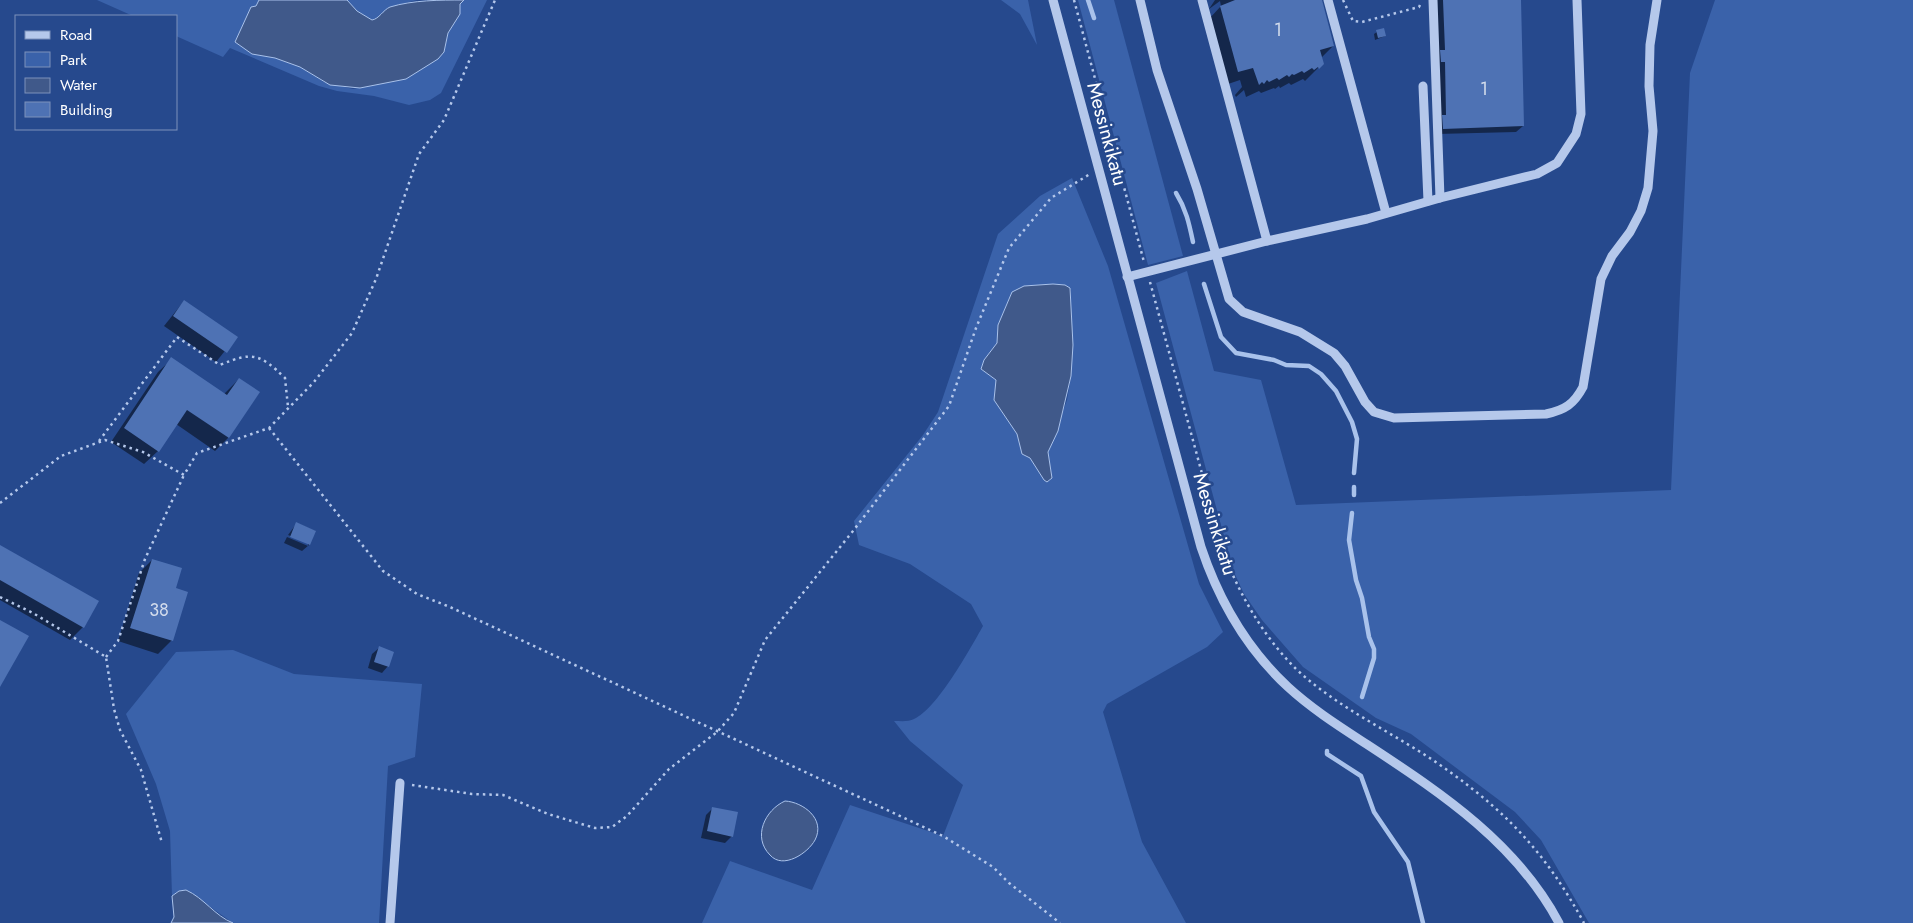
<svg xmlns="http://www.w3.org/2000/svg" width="1913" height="923" viewBox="0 0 1913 923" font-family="Jost,sans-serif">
<rect width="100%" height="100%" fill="#26498d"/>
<!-- green -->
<g fill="#3a62aa" fill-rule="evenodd">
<polygon points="97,0 259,0 235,42 253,54 275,58 300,67 324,82 353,89 406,79 445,48 448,33 460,14 460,3 464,0 487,0 441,93 430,100 409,105 374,96 337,91 319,86 230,48 223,57 176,36 176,16 133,16"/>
<polygon points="347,0 417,0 390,7 376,19 372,20 357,11"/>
<polygon points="1001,0 1028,0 1037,45 1020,14"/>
<polygon points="1078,0 1114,0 1183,256 1148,265"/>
<polygon points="1715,0 1913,0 1913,923 1589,923 1541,840 1515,812 1411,734 1376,718 1303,667 1262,620 1244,594 1233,570 1156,283 1187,271 1214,371 1261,380 1296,505 1671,490 1690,73"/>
<path d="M 1072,178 L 1108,266 L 1199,584 L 1223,632 L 1207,647 L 1107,704 L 1103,712 L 1142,842 L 1186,923 L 702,923 L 730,861 L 812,890 L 850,805 L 943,836 L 963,785 L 910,741 L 894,721 C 900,721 909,722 914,719 C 937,709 970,649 983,626 L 971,604 L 910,564 L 859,545 L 854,521 L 923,435 L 938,412 L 998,234 L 1040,196 ZM 1058,284 L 1065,285 L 1071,290 L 1071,376 L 1067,400 L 1048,452 L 1052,478 L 1049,481 L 1044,480 L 1030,458 L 1022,454 L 1017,434 L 994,400 L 996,380 L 981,369 L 984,360 L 997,343 L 998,325 L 1012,292 L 1025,286 Z"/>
<polygon points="233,650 294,674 422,684 415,757 388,766 379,923 233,923 186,890 179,891 172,896 170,831 156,784 126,714 176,652"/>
</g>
<!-- water -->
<g fill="#40598a" stroke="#a9c2eb">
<path d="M 259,0 L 347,0 L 357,11 L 372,20 C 379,19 383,10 390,7 C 413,0 440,0 464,0 L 460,4 L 460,14 L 448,33 L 444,52 L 438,59 L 406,79 L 360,88 L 330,85 L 300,67 L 275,58 L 252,54 L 235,42 L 251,7 L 256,6 Z"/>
<polygon points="1053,284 1065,285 1070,288 1073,345 1071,376 1058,431 1048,452 1052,478 1047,482 1044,480 1030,458 1022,454 1017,434 994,400 996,380 981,369 984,360 997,343 998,325 1012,292 1024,286"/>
<path d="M 785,801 C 803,802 826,819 815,840 C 808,853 783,870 770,855 C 752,837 765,810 785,801 Z"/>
<path d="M 186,890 C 204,898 215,916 233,923 L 171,923 L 174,917 L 172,896 L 179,891 Z"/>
</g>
<!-- shadow -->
<g fill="#0007">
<polygon points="1215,0 1320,0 1333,46 1321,58 1322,64 1305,81 1303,79 1291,85 1289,83 1280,88 1279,86 1275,89 1274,88 1261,93 1259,91 1246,97 1244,90 1236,97 1235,95 1242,87 1240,80 1225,85 1208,20 1221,6 1220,1 1209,9"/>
<polygon points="1433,0 1519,0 1523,126 1516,132 1437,134"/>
<polygon points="1377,32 1385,36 1375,40 1374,34"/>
<polygon points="184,301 236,337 216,362 164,326"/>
<polygon points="172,359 224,394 239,379 259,393 228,438 215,451 176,424 158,451 144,464 111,442 158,372"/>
<polygon points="297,523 315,531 309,545 302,551 284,543 287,537 308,546 308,543 288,535"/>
<polygon points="0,547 83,627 70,640 0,600"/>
<polygon points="152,560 174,589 172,640 158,654 118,641 139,573"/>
<polygon points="379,648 388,666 382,673 368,668 372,654"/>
<polygon points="713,808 732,836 725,843 701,838 706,815"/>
</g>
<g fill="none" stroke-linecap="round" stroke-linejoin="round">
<!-- stream -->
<g stroke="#a9c2eb" stroke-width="4.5">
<polyline points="1088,0 1094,18"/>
<path d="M 1176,193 C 1186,209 1189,223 1193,242"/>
<polyline points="1204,284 1221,337 1236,353 1274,360 1286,365 1309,366 1321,374 1336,391 1352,422 1357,439 1354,473"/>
<polyline points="1354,495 1354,487"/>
<polyline points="1352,513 1349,540 1356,580 1362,598 1369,637 1374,649 1374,658 1362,697"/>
<polyline points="1327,751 1327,754 1361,776 1374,812 1408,862 1423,923"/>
</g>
</g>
<!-- building -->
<g fill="#4e72b4">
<polygon points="1235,0 1322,0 1334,46 1320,50 1324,64 1319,69 1318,67 1314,70 1312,68 1304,73 1302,71 1294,75 1292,74 1289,77 1287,75 1279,80 1277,78 1269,82 1267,80 1264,84 1262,82 1259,85 1253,68 1238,72 1220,6"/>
<polygon points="1443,0 1521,0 1524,126 1443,129 1442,115 1446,115 1445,62 1441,62 1440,50 1445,50"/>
<polygon points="1384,28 1386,36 1378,38 1376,30"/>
<polygon points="184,300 238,337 227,353 173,316"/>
<polygon points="171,357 227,395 239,378 260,392 229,438 187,410 159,452 124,428"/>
<polygon points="296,522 316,531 310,545 290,537"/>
<polygon points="0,545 99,601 84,628 0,580"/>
<polygon points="152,559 182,568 176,588 188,592 173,641 130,628"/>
<polygon points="0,620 29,636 0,687"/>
<polygon points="379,646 394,652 389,667 374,662"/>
<polygon points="712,807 738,812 733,837 707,831"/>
</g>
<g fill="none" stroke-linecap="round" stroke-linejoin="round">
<!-- path -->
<g stroke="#b5c8eb" stroke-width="2.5" stroke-dasharray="2.5 4" stroke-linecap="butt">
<polyline points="1074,0 1144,262"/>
<polyline points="1343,0 1353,21 1362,22 1419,7 1421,3"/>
<path d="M 1150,282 L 1223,551 C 1239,594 1263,636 1296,669 C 1341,711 1401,736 1450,772 C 1511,816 1548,857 1584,923"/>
<polyline points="269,428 383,571 417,594 450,607 943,836 993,867 1009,883 1060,923"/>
<path d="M 99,441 L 177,337 L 220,365 C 253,351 260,354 285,378 L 288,407"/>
<polyline points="0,503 61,456 105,440 143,452 184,475 197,453 269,428 314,382 352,333 376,279 419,154 444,120 495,0"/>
<polyline points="0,597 33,613 106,657 114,709 120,730 141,770 162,843"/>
<polyline points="106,657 118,641 145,559 184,475"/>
<polyline points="412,785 472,794 503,795 548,814 595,828 612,827 627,816 669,769 717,732 734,713 765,640 853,531 949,406 976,328 1009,248 1051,198 1090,174"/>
</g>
<!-- minor -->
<g stroke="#b5c8eb" stroke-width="9">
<path d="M 1053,0 L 1201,547 C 1219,601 1246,648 1288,687 C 1313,710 1342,728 1371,747 C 1444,795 1517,844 1559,923"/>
<path d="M 1140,0 L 1157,70 L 1197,189 L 1229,299 L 1243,312 L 1300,332 L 1334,353 L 1345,366 L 1365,402 L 1374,412 L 1394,418 L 1546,414 C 1565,410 1574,404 1583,387 L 1601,279 L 1612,256 L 1630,232 L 1641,211 L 1648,188 L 1653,131 L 1649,86 L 1650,45 L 1657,0"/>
<polyline points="1202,0 1267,241"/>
<polyline points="1328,0 1386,213"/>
<polyline points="1433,0 1440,198"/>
<polyline points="1423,86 1428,201"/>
<polyline points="1127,277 1267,241 1367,219 1440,198 1537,174 1557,163 1576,134 1581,114 1577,0"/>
<polyline points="390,923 400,783"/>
</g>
</g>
<g text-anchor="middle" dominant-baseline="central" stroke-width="5" stroke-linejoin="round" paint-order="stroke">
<!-- number labels -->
<g font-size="18" fill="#d3dcec">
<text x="1278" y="30">1</text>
<text x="1484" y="89">1</text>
<text x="159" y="610">38</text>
</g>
<!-- street labels -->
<g font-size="20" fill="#fff" stroke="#26498d">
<text transform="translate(1107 134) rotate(75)">Messinkikatu</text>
<text transform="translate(1215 524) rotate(73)">Messinkikatu</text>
</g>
</g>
<!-- legend -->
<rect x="15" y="15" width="162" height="115" fill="#26498d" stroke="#7d92bb"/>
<rect x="25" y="31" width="25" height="8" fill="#b5c8eb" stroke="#7d92bb"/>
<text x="60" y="40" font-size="15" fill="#ffffff">Road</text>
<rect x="25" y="52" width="25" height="15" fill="#3a62aa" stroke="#7d92bb"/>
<text x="60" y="65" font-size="15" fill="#ffffff">Park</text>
<rect x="25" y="78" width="25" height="15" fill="#40598a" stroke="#7d92bb"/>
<text x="60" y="90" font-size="15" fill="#ffffff">Water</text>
<rect x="25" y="102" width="25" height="15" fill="#4e72b4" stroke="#7d92bb"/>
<text x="60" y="115" font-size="15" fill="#ffffff">Building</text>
</svg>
